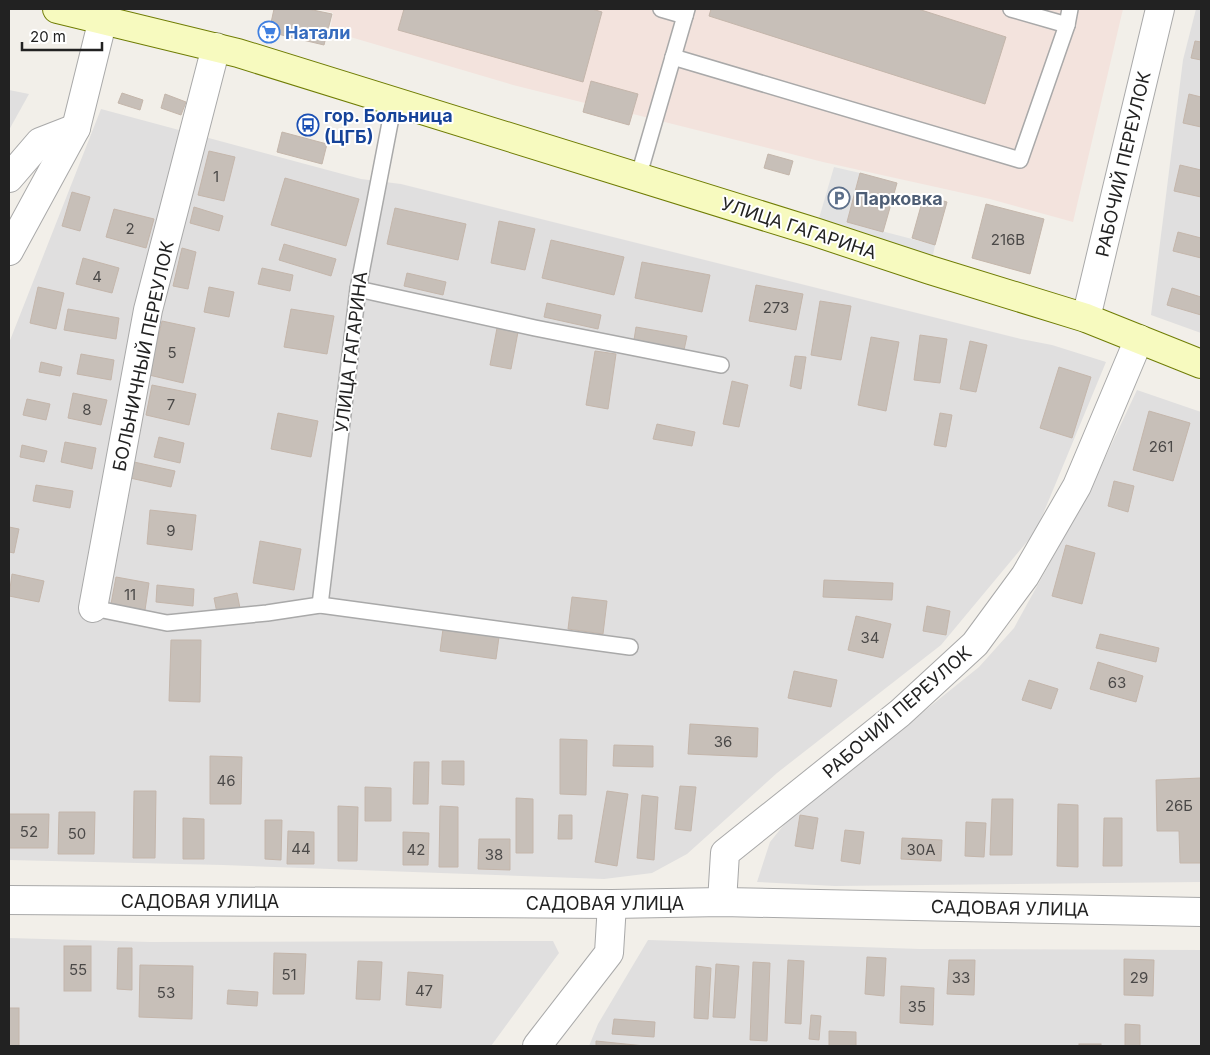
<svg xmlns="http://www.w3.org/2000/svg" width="1210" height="1055" viewBox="0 0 1210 1055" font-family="Inter,sans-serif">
<rect width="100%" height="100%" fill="#f2efe9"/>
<!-- residential -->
<g fill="#e0dfdf">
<polygon points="1196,9 1201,9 1201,333 1151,315 1183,60"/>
<polygon points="9,90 29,94 9,130"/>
<polygon points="101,109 361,179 401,184 1021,339 1052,345 1106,362 1036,531 941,645 777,773 687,854 652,873 604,879 223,865 9,860 9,343"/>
<polygon points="1137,390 1201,412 1201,882 835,886 757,882 770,842 791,816 866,758 979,667 1014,628 1090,490"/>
<polygon points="9,938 150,942 553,941 559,953 491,1046 9,1046"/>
<polygon points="648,940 920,949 1201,950 1201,1046 589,1046 598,1024"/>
</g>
<!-- military -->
<polygon fill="#f3e3dd" points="318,9 1123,9 1073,222 990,199 823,162 633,114 629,125 583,112 585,103 513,85 330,31 333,13"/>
<!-- parking -->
<polygon fill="#e2e2e2" points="834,167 860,173 847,222 935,245 930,270 815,232"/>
<!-- building -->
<g fill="#c7bfb8" stroke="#c4b6ab">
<polygon points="274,9 308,9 332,14 324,45 269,32"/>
<polygon points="404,9 592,9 602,12 583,82 398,30"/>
<polygon points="711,9 918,9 1006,37 985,104 709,16"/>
<polygon points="1195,41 1201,42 1201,60 1191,58"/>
<polygon points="591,81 638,94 629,125 583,112"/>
<polygon points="122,93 143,100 140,110 118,103"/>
<polygon points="165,94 186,102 181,115 161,108"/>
<polygon points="1189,94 1201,97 1201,127 1183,123"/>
<polygon points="282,132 327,144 322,164 277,152"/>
<polygon points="209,151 235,157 224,201 198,195"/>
<polygon points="768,154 793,161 789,175 764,168"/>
<polygon points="1180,165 1201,170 1201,197 1174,191"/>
<polygon points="860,173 897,183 883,232 847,222"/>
<polygon points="285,178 359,199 346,246 271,225"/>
<polygon points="72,192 90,197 80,231 62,226"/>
<polygon points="924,195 947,202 935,245 912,238"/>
<polygon points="986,204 1044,219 1030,274 972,258"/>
<polygon points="194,207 223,216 219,231 190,223"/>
<polygon points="395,208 466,224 458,260 387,244"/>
<polygon points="114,209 154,219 146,248 106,237"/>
<polygon points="499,221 535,229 525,270 491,263"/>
<polygon points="1178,232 1201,238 1201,258 1173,251"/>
<polygon points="551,240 624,257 614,295 542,278"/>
<polygon points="284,244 336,259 331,276 279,260"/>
<polygon points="182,248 196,252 188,289 173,286"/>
<polygon points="83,258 119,268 112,293 76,284"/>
<polygon points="642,262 710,275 702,312 635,298"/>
<polygon points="262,268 293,275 290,291 258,284"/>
<polygon points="407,273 446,282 443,295 404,286"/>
<polygon points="756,285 803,294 796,330 749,321"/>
<polygon points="38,287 64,293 56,329 30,323"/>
<polygon points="209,287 234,292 229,317 204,312"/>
<polygon points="1172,288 1201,297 1201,315 1167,305"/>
<polygon points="820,301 851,306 841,360 811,355"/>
<polygon points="547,303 601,315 598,329 544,317"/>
<polygon points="68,309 119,318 116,339 64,330"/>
<polygon points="291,309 334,316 327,354 284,347"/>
<polygon points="162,321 195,328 183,383 149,375"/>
<polygon points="636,327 687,336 684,350 634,340"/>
<polygon points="497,328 518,332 511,369 490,365"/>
<polygon points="920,335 947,339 940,383 914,380"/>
<polygon points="871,337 899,342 886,411 858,405"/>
<polygon points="970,341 987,345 976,392 960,389"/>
<polygon points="595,351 616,354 608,409 586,405"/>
<polygon points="81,354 114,360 111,380 77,374"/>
<polygon points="795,356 806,357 801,389 790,386"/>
<polygon points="41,362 62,367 60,376 39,372"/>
<polygon points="1059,367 1091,377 1072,438 1040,428"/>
<polygon points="732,381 748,385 739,427 723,424"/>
<polygon points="152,385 196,394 189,425 146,415"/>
<polygon points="73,393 107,400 101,425 68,418"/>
<polygon points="27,399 50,404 46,420 23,415"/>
<polygon points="1149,411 1190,423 1173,481 1133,470"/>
<polygon points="278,413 318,421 311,457 271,449"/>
<polygon points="940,413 952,415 946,447 934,445"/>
<polygon points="657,424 695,432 692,446 653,439"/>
<polygon points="159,437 184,443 180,463 154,457"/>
<polygon points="65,442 96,448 92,469 61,462"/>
<polygon points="22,445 47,451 44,462 20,457"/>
<polygon points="134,462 175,471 171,487 130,478"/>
<polygon points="1114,481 1134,486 1128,512 1108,506"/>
<polygon points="36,485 73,491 70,508 33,501"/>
<polygon points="150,510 196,515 192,550 147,544"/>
<polygon points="9,527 19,529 14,553 9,552"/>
<polygon points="260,541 301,549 294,590 253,583"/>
<polygon points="1066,545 1095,553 1082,604 1052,596"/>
<polygon points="12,574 44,581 39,602 9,596"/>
<polygon points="116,577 149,583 145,610 111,604"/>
<polygon points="824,580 893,583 892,600 823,597"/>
<polygon points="157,585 194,589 193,606 156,602"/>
<polygon points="237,593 240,608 217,613 214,598"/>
<polygon points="572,597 607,601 603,634 568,629"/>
<polygon points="927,606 950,611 946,635 923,631"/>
<polygon points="856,616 891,624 883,658 848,650"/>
<polygon points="443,629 499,637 496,659 440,651"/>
<polygon points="1100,634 1159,648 1156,662 1096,648"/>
<polygon points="171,640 201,640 200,702 169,701"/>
<polygon points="1098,662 1143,676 1136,702 1090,689"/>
<polygon points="794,671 837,680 831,707 788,698"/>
<polygon points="1029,680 1058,689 1051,709 1022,700"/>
<polygon points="690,724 758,728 757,757 688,754"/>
<polygon points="560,739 587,740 586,795 560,794"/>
<polygon points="614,745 653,746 653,767 613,766"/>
<polygon points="210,756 242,757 241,804 210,804"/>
<polygon points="442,761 464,761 464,785 442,784"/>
<polygon points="414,762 429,762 428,804 413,804"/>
<polygon points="1201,778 1201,863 1180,863 1179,831 1157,831 1156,780"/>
<polygon points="680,786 696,787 691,831 675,829"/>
<polygon points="365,787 391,788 391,821 365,821"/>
<polygon points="134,791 156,791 155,858 133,858"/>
<polygon points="607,791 628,794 617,866 595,862"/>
<polygon points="642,795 658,797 654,860 637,858"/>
<polygon points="516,798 533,799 533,853 516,853"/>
<polygon points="992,799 1013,799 1012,855 990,855"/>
<polygon points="1058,804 1078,805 1078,867 1057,866"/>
<polygon points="338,806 358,807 357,861 338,861"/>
<polygon points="440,806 458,807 458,867 439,867"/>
<polygon points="59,812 95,812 94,854 58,854"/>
<polygon points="9,814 49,814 48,848 9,848"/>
<polygon points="559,815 572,815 572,839 558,839"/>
<polygon points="800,815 818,818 813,849 795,846"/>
<polygon points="183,818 204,819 204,859 183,859"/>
<polygon points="1104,818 1122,818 1122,866 1103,866"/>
<polygon points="265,820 282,820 281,860 265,859"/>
<polygon points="966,822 986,823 984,857 965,856"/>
<polygon points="845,830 864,832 860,864 841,861"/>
<polygon points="288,831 314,832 314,864 287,864"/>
<polygon points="403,832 429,833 428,865 403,865"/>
<polygon points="902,838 942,840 941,861 901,859"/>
<polygon points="479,839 510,839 510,870 478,869"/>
<rect x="64" y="946" width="27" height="45"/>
<polygon points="118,948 132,948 132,990 117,989"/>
<polygon points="274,953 306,954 304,994 273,994"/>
<polygon points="867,957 886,958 884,996 865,994"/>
<polygon points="1124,959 1154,960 1153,996 1124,995"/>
<polygon points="788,960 804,961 801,1024 785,1023"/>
<polygon points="949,960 975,960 974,995 947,994"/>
<polygon points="358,961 382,962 380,1000 356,999"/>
<polygon points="753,962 770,963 767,1041 750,1040"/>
<polygon points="716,964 739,966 735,1018 713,1017"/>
<polygon points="140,965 193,966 192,1019 139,1017"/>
<polygon points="696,966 711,968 708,1019 694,1018"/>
<polygon points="408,972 443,975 441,1008 406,1005"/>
<polygon points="901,986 934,988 933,1025 900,1023"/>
<polygon points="228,990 258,992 257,1006 227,1004"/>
<rect x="9" y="1008" width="10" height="38"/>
<polygon points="811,1015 821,1016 819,1040 809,1039"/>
<polygon points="614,1019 655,1022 654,1037 612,1034"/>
<polygon points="1125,1024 1140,1025 1140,1046 1125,1046"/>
<polygon points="829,1031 856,1032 856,1046 829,1046"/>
<polygon points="596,1041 645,1046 596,1046"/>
<rect x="1079" y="1044" width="22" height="2"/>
</g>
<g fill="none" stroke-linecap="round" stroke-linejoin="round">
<!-- lane casing -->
<g stroke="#a9a9a9" stroke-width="18">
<g id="lane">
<polyline points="661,9 685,16"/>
<polyline points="1011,9 1067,25"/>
<polyline points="673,57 1020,160 1067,25 1070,9"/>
<polyline points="638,178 687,9"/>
<polyline points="358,289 535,328 721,365"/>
<polyline points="320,605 358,289 394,102"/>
<polyline points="93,608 167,623 267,613 320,605 630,647"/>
</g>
</g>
<!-- street casing -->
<g stroke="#a9a9a9" stroke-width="30">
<g id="street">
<polyline points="9,178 40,142 76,128"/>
<polyline points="9,251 76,128 103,19"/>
<polyline points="1086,318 1160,9"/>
<polyline points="93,608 148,310 216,47"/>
<polyline points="9,900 612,904 722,902 1201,912"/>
<polyline points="722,902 725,853 900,713 975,644 1025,576 1077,486 1139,339"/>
<polyline points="537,1046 609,953 612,904"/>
</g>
</g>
<!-- secondary casing -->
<g stroke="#707d05" stroke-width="30">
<polyline id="secondary" points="57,9 238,53 815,232 930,270 1086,318 1201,364"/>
</g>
<!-- lane -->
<use href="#lane" stroke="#fff" stroke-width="15"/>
<!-- street -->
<use href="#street" stroke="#fff" stroke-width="28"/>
<!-- secondary -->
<use href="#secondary" stroke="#f7fabf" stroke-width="28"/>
</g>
<!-- icons -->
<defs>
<g id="supermarket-ring" transform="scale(1.125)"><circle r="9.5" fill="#fff" stroke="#3f7fe0" stroke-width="1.5"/><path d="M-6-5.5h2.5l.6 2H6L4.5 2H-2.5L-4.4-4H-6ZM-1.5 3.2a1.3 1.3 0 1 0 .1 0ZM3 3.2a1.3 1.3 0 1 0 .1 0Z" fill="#3f7fe0"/></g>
<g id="bus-ring" transform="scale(1.125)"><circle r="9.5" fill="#fff" stroke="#1a4fb4" stroke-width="1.5"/><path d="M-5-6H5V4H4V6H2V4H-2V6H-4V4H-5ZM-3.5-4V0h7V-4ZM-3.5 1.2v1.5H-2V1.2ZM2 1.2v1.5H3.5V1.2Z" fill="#1a4fb4"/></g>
<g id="parking-ring" transform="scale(1.125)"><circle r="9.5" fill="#fff" stroke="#5c6f8a" stroke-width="1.5"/><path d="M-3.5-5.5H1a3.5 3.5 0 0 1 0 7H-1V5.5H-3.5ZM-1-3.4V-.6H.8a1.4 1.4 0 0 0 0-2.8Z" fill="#5c6f8a"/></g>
</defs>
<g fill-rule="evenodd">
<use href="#supermarket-ring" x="269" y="32"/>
<use href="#bus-ring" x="308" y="125"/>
<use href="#parking-ring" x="839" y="198"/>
</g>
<g text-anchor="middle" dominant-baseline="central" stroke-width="4" stroke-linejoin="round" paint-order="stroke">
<!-- number labels -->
<g font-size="15" fill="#4b4948">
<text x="216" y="176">1</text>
<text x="130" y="228">2</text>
<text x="1008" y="239">216В</text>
<text x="97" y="276">4</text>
<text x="776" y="307">273</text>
<text x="172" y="352">5</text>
<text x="171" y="404">7</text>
<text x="87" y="409">8</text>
<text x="1161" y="446">261</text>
<text x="171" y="530">9</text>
<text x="130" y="594">11</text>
<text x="870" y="637">34</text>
<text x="1117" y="682">63</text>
<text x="723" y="741">36</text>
<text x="226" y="780">46</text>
<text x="1179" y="805">26Б</text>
<text x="29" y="831">52</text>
<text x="77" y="833">50</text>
<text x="301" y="848">44</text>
<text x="416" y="849">42</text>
<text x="921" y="849">30А</text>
<text x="494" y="854">38</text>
<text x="78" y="969">55</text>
<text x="289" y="974">51</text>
<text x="961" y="977">33</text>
<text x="1139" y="977">29</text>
<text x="424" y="990">47</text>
<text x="166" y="992">53</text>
<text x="917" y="1006">35</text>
</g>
<!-- shop labels -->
<g font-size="18" font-weight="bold" fill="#366cbe" stroke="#fff" text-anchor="start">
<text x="285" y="32">Натали</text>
</g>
<!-- transit labels -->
<g font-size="18" font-weight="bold" fill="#164399" stroke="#fff" text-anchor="start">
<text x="324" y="115">гор. Больница<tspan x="324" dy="21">(ЦГБ)</tspan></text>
</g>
<!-- street labels -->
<g font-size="18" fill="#222" stroke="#fff">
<text transform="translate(1123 164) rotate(-77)">РАБОЧИЙ ПЕРЕУЛОК</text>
<text transform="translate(799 228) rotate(18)">УЛИЦА ГАГАРИНА</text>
<text transform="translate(351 352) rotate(-83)">УЛИЦА ГАГАРИНА</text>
<text transform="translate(143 356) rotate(-78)">БОЛЬНИЧНЫЙ ПЕРЕУЛОК</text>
<text transform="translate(897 712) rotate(-41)">РАБОЧИЙ ПЕРЕУЛОК</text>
<text x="200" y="901">САДОВАЯ УЛИЦА</text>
<text x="605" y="903">САДОВАЯ УЛИЦА</text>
<text transform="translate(1010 908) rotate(1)">САДОВАЯ УЛИЦА</text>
</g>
<!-- service labels -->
<g font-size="18" font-weight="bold" fill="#4e5e75" stroke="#fff" text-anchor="start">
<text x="855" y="198">Парковка</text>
</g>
</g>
<!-- border -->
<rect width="1210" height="1055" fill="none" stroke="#222222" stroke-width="20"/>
<!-- scale -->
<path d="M22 42v8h80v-8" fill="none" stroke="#222222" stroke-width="2.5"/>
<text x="30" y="42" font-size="15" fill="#222222" stroke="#ffffff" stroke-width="4" paint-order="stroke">20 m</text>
</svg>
